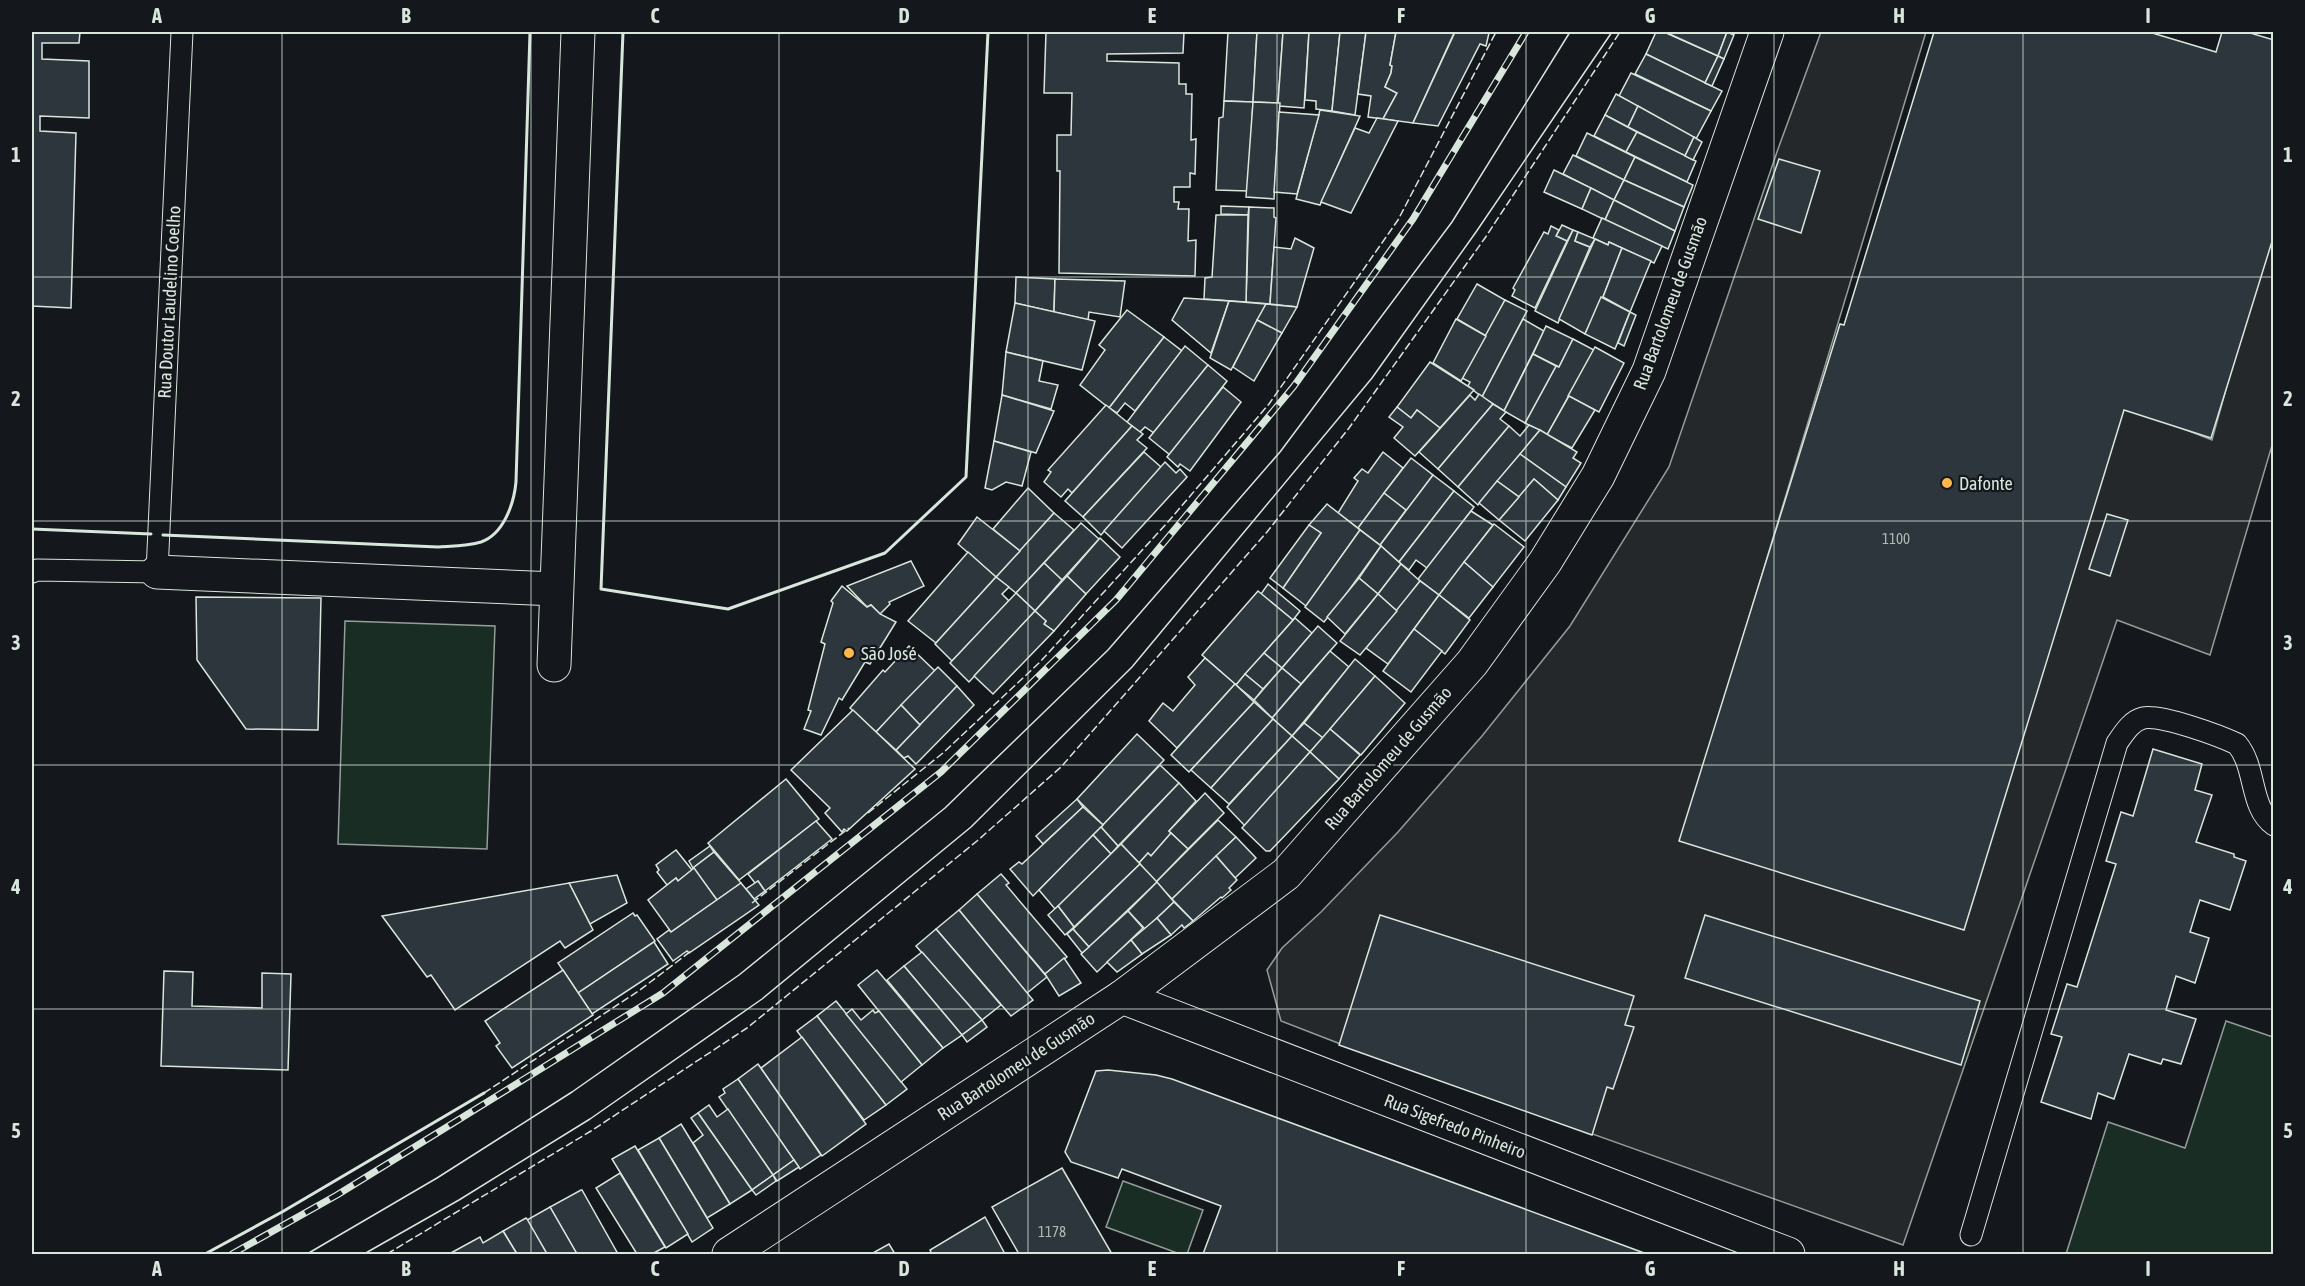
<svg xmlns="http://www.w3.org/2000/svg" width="2305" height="1286" viewBox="0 0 2305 1286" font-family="'Asap Condensed',sans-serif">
<rect width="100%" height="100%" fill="#14181c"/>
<!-- green -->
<g fill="#1a2d24" stroke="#939e99" stroke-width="1.5">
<polygon points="345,621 495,626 487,849 338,844"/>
<polygon points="2226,1021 2273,1037 2273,1254 2066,1254 2108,1122 2185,1148"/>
<polygon points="1123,1181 1203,1210 1187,1254 1180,1254 1106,1227"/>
</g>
<!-- parking -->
<polygon fill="#24282b" stroke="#939e99" stroke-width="1.5" points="1821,32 1926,32 1682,839 2122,405 2212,440 2273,219 2273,442 2210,655 2117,620 1903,1245 1338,1043 1281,1021 1267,970 1282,948 1321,912 1398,832 1482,736 1570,626 1669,467 1778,149"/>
<!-- building -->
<g fill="#2c363c" stroke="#d8e6dc" stroke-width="1.5">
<polygon points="32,32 80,32 79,43 42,43 42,59 89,61 89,118 40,116 40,131 76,133 71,308 32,306"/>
<polygon points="1046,32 1184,32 1183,53 1107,54 1107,61 1179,63 1179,84 1186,84 1186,94 1192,94 1191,140 1196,139 1195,174 1190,173 1190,187 1174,187 1174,202 1179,202 1178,209 1189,209 1188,241 1196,240 1195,276 1059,273 1060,171 1057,171 1057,135 1071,135 1072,93 1044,93"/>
<polygon points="1228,32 1257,32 1253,102 1224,101"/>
<polygon points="1257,32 1283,32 1278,103 1253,102"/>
<polygon points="1283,32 1309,32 1304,108 1279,106 1278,103"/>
<polygon points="1309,32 1340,32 1332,111 1316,109 1316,101 1305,100"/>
<polygon points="1340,32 1366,32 1355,115 1332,111"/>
<polygon points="1366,32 1396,32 1390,65 1392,66 1391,73 1385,87 1397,93 1383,119 1368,117 1371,96 1358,94"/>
<polygon points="1396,32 1454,33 1413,123 1383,119 1397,93 1385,87 1391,73 1392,66 1390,65"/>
<polygon points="1455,32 1489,33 1486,46 1480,44 1438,126 1413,123"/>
<polygon points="1656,32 1664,32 1718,56 1705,83 1646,54"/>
<polygon points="1665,32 1727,32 1718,56"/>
<polygon points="1727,32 1734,35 1724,59 1718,56"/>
<polygon points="1934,32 2149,32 2216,52 2222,32 2247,32 2274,40 2274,235 2211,438 2124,410 1964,930 1679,841 1840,324 1844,325"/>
<polygon points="1646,54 1722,91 1711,111 1635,74"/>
<polygon points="1718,56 1724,59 1712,86 1705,83"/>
<polygon points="1631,73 1711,111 1696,139 1619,96"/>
<polygon points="1616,94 1638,106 1628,127 1605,115"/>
<polygon points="1224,101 1253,102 1248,191 1216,190 1219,118 1223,117"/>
<polygon points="1253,102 1280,103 1274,199 1246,197"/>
<polygon points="1638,106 1694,137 1685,156 1628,127"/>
<polygon points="1320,110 1360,116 1320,205 1296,199"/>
<polygon points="1279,112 1319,115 1297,194 1274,192"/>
<polygon points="1605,115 1637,132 1626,152 1594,136"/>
<polygon points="1377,118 1398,121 1351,213 1321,202 1355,128 1369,133"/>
<polygon points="1637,132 1696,161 1687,182 1626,152"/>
<polygon points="1587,133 1635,157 1624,180 1576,156"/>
<polygon points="1694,137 1702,142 1693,160 1685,156"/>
<polygon points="1573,155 1624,180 1614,200 1563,174"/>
<polygon points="1635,157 1693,185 1684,207 1624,180"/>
<polygon points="1779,159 1820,171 1801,233 1758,219"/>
<polygon points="1554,170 1591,188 1582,209 1544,192"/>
<polygon points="1624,180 1684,207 1675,231 1614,200"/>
<polygon points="1591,188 1614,200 1605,220 1582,209"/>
<polygon points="1614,200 1675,231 1668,249 1605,220"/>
<polygon points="1221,206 1249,207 1248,215 1221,214"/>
<polygon points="1249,207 1274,208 1274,217 1276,218 1270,304 1246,302"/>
<polygon points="1216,215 1248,215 1246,302 1204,299 1205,278 1212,277"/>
<polygon points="1602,218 1662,246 1654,263 1609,242 1608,245 1593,238"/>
<polygon points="1562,225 1573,230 1567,241 1556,236"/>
<polygon points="1551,226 1559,230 1556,236 1567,241 1535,308 1512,296 1515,290 1513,288 1544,232 1548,234"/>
<polygon points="1573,230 1578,232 1575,241 1590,247 1558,323 1535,311"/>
<polygon points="1578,232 1595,239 1590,247 1575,241"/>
<polygon points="1295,238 1314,248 1297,307 1270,304 1274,247 1291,249"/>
<polygon points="1595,239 1608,245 1609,242 1622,248 1603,297 1585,334 1559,319"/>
<polygon points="1622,248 1651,261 1630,312 1603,297"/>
<polygon points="1016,277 1055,279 1054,312 1015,303"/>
<polygon points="1055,279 1125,281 1120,317 1089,312 1088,320 1054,312"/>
<polygon points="1477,284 1505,300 1486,336 1457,319"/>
<polygon points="1601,297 1630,312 1615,349 1585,334"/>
<polygon points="1184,298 1229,301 1211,353 1172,320"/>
<polygon points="1505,300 1527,311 1482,397 1468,386 1470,382 1462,378"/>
<polygon points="1229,301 1266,304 1231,370 1210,358"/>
<polygon points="1015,303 1095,321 1082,370 1006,352"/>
<polygon points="1266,304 1297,307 1282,333 1257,320"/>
<polygon points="1127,310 1164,337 1109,408 1080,385 1105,350 1099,345"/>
<polygon points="1630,312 1636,315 1624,346 1618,343"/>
<polygon points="1456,319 1486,336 1461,381 1433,363"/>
<polygon points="1523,319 1544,331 1504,411 1482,397"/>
<polygon points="1257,320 1282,333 1254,381 1233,367"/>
<polygon points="1546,326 1573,339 1559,367 1533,354"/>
<polygon points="1164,337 1182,351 1135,411 1125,403 1117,413 1109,408"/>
<polygon points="1573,339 1594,350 1547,435 1525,423 1556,366 1559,367"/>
<polygon points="1185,346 1208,365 1154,433 1145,427 1140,432 1127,422"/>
<polygon points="1595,347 1624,363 1599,412 1568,396"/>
<polygon points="1006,352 1043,361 1039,381 1058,385 1051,409 1002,395"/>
<polygon points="1533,354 1556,366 1525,423 1504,411"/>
<polygon points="1430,362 1474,390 1440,428 1417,410 1411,418 1397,407"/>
<polygon points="1208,365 1227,381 1170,455 1149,438"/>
<polygon points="1223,387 1241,402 1190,471 1180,464 1178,467 1167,457"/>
<polygon points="1479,394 1493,404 1438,469 1419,452 1470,395 1475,400"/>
<polygon points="1002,395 1054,411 1036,453 994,441"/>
<polygon points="1569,396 1595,410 1572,448 1547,435"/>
<polygon points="1493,404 1506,412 1500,419 1509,426 1458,487 1438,469"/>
<polygon points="1106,405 1132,426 1072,493 1068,489 1061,497 1044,482 1051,472 1048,470"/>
<polygon points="1397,407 1411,418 1417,410 1440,428 1415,456 1394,438 1403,427 1389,417"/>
<polygon points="1529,425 1540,430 1478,505 1458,487 1509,426 1520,436"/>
<polygon points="1132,426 1143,434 1137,440 1147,448 1083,517 1065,501"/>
<polygon points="1540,430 1577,452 1573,458 1581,463 1566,487 1520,454"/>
<polygon points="994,441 1031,452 1022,486 1006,482 992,490 985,488"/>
<polygon points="1144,452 1161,467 1101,535 1083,517"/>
<polygon points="1383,452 1403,468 1358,528 1338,513 1358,481 1354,478 1362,469 1368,473"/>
<polygon points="1520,454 1566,487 1558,500 1534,479 1519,497 1497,481"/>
<polygon points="1411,458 1433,475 1406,511 1384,493"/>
<polygon points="1165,462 1176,473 1180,469 1187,477 1122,548 1104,531"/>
<polygon points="1433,475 1454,491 1399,562 1380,545"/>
<polygon points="1534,479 1558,500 1525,541 1499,520"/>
<polygon points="1497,481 1519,497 1499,520 1479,503"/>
<polygon points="1028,488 1054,513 1020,551 993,529"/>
<polygon points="1454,491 1474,507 1427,568 1416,560 1409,570 1399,562"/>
<polygon points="1384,493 1406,510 1380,545 1358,528"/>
<polygon points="1327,504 1360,530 1306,606 1283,588 1321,533 1309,525"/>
<polygon points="1471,511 1493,525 1439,595 1418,579"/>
<polygon points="1054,513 1074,530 1016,593 996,577"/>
<polygon points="2107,514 2128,520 2110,576 2089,569"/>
<polygon points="977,517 1020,551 996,577 958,544"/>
<polygon points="1081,523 1099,539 1062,580 1044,563"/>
<polygon points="1494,524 1524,547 1493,587 1464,562"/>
<polygon points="1309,525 1321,533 1283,588 1270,578"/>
<polygon points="1360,530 1381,546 1336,608 1335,608 1324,622 1305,607"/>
<polygon points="1100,538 1120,557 1086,594 1067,576"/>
<polygon points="1381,546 1401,564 1378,594 1359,578"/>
<polygon points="968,552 996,577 936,643 908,621"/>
<polygon points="911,561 924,586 889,602 890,604 880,614 871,605 867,607 847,586"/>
<polygon points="1464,562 1493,587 1469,618 1439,595"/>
<polygon points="1044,563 1062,580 1035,611 1016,593"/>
<polygon points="1401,564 1420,581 1397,611 1378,594"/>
<polygon points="1067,576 1086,594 1054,631 1044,624 1046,621 1035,611"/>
<polygon points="996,577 1009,587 1002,594 1009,601 952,661 935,644"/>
<polygon points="1359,578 1378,594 1345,634 1327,617"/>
<polygon points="1420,581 1439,595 1388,664 1366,648"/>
<polygon points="1268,584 1300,611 1293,620 1261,594"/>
<polygon points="842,586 867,607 871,605 880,614 896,622 870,664 865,662 842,700 839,698 821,735 804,729 811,711 808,710 825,644 821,642 833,603 831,601"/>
<polygon points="1258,591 1293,620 1236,685 1202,655"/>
<polygon points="1016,593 1035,611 969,682 950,663"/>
<polygon points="1378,594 1397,611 1360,655 1340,641"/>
<polygon points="1439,595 1470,620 1445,654 1414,629"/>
<polygon points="196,597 321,598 318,730 246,729 197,660"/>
<polygon points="1035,611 1046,621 1044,624 1054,631 993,694 974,676"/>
<polygon points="1295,618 1312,633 1282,668 1264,653"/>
<polygon points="1318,626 1337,643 1301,684 1282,668"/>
<polygon points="1414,629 1442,651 1411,692 1383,671"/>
<polygon points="909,646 935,671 876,732 850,708 883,670 885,672"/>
<polygon points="1330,651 1349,667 1292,736 1272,718"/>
<polygon points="1264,653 1282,668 1263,689 1245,674"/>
<polygon points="1205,658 1235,684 1177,748 1149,721 1163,703 1173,711 1195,685 1188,677"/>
<polygon points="1355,659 1375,676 1323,738 1304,723"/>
<polygon points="938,667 957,686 920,725 901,705"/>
<polygon points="1282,668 1301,684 1272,718 1254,700"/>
<polygon points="1245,674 1263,689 1254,700 1236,685"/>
<polygon points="1375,676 1405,703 1361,755 1330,729"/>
<polygon points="1235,684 1254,702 1189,772 1171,755"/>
<polygon points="957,686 974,705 916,764 908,756 904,758 896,750"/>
<polygon points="1254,702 1273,719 1211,788 1191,770"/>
<polygon points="901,705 920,725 896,750 876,732"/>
<polygon points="853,710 915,769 847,831 844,829 842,832 825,813 830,808 791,770"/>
<polygon points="1273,719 1292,736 1229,804 1211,788"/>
<polygon points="1304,723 1323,738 1310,752 1292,736"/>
<polygon points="1330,729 1360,755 1339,779 1310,752"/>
<polygon points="1137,734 1164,760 1103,825 1077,799"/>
<polygon points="1292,736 1310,752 1245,826 1227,807"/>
<polygon points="2153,749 2202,764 2195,790 2212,795 2196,842 2234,854 2234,857 2246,861 2230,910 2200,900 2197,909 2190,932 2209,938 2195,983 2176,976 2166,1010 2196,1019 2181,1064 2163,1059 2161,1064 2129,1054 2114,1099 2098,1093 2091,1119 2041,1102 2062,1037 2051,1034 2067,984 2077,987 2116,864 2106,861 2121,812 2133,816"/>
<polygon points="1310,752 1339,779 1270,851 1266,851 1242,828"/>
<polygon points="1160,765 1179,783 1118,846 1101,827"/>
<polygon points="786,779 819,819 739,880 708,843"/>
<polygon points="1179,783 1196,801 1169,831 1171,833 1151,856 1148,853 1139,863 1121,844"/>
<polygon points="1205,793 1224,813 1188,849 1169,831"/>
<polygon points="1077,799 1083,807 1043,844 1036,836"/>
<polygon points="1083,807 1103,825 1033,896 1010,869 1019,862 1022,864"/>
<polygon points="1218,820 1236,837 1172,899 1156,882"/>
<polygon points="816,821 832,839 765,891 758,881 755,883 748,874"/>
<polygon points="1101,827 1118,846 1111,854 1093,835"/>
<polygon points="1171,833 1188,849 1156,882 1139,863 1148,853 1151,856"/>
<polygon points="1093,835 1111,854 1055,909 1039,890"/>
<polygon points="1236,837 1256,858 1235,878 1216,856"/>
<polygon points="1121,844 1140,864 1074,927 1058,906"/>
<polygon points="710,846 714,852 693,868 689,861"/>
<polygon points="676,850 692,870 678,881 676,878 667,885 657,872 659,870 656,865"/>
<polygon points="714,852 741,883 717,900 693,868"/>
<polygon points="1216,856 1237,880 1229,888 1231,890 1222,898 1221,897 1193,921 1172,899"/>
<polygon points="1140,864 1157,882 1089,947 1073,929"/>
<polygon points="694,868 717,900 671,932 648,900 676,878 678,881"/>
<polygon points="1001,874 1009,883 1006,885 1067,957 1045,974 977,894"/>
<polygon points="617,875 627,903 590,924 569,883"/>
<polygon points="758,881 765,891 754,899 746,889"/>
<polygon points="1157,882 1174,902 1145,929 1128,911"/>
<polygon points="569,883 593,930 565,948 560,941 455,1010 431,975 427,977 382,916"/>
<polygon points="741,883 759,905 689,953 687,951 673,961 657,939 669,930 671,932"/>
<polygon points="977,894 1047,977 1027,993 959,910"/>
<polygon points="1174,902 1193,921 1184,928 1182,925 1171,935 1157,918"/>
<polygon points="1058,906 1074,927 1065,935 1048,915"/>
<polygon points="959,910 1033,1000 1011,1016 936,929"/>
<polygon points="1128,911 1143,928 1097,972 1081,954"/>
<polygon points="633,913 635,916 637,915 655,941 578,993 558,963"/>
<polygon points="1380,915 1634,996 1625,1025 1634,1027 1613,1089 1607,1087 1592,1135 1339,1045"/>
<polygon points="1705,915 1980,1001 1961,1065 1685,978"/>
<polygon points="1157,918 1171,935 1142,954 1131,940"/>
<polygon points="936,929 1001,1005 982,1020 916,946"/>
<polygon points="1073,929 1089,947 1082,953 1067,934"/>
<polygon points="1131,940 1142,954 1117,972 1107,962"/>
<polygon points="654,942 668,964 592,1014 578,993"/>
<polygon points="922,952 982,1020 962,1035 904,966"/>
<polygon points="1064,958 1081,983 1059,996 1045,974"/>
<polygon points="904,966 962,1035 943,1048 887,980"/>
<polygon points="563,970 593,1015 512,1068 496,1046 500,1043 485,1021"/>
<polygon points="877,970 943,1048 922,1065 858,985"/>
<polygon points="164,971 193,972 192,1006 262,1008 262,973 291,974 288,1070 161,1066"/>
<polygon points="836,1001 907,1089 886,1105 817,1016"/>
<polygon points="852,1009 861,1020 873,1010 875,1013 879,1011 922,1065 901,1082 846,1014"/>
<polygon points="817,1016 886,1105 864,1120 797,1031"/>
<polygon points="982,1020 987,1027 967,1042 962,1035"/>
<polygon points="802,1037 866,1124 822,1156 761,1068"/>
<polygon points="758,1064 821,1155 800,1169 738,1079"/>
<polygon points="1108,1070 1156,1075 1172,1079 1647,1254 1203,1254 1221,1206 1122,1169 1118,1178 1071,1162 1065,1152 1096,1071"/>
<polygon points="738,1079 794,1160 773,1175 719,1097 725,1093 723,1089"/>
<polygon points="709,1105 717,1117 728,1109 773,1175 752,1190 698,1113"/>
<polygon points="698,1113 752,1190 730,1204 693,1143 703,1135 691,1118"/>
<polygon points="681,1124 730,1204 707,1218 659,1138"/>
<polygon points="659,1138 713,1228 692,1242 638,1150"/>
<polygon points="635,1146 688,1234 666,1248 612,1159"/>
<polygon points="794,1160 799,1167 777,1181 773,1175"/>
<polygon points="1062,1168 1112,1254 1019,1254 992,1207"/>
<polygon points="620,1173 665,1247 652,1254 637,1254 596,1188"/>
<polygon points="773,1175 776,1181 756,1195 752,1190"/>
<polygon points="581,1190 582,1190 618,1254 577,1254 550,1207"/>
<polygon points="550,1207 577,1254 547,1254 527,1220"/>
<polygon points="985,1217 1005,1254 932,1254 930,1250"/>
<polygon points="526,1218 527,1219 547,1254 517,1254 503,1231"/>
<polygon points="503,1231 517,1254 449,1254 480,1237 483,1243"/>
<polygon points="889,1244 895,1254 871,1254"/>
</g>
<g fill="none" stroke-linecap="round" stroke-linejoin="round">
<!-- lane casing -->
<g stroke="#d8e6dc" stroke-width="23">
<g id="lane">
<polyline points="32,572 37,570 157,572 182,32"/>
<path d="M 1971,1235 L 2117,743 C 2124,733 2131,721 2143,718 C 2161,714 2220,736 2237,744 C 2257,768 2249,807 2274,825"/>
</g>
</g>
<!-- street casing -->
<g stroke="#d8e6dc" stroke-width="35">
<g id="street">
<polyline points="157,572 556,589"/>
<polyline points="554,665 578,32"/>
<polyline points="1122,997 1788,1254"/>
</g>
</g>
<!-- secondary casing -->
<g stroke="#d8e6dc" stroke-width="35">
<polyline id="secondary" points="729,1254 1122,997 1286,874 1472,663 1545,562 1598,476 1649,371 1767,32"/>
</g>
<!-- lane -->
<use href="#lane" stroke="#14181c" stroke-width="21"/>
<!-- street -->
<use href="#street" stroke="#14181c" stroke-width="33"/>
<!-- secondary -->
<use href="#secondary" stroke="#14181c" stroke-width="33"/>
<!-- tram -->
<g stroke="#d8e6dc" stroke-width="1.5">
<polyline points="307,1254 437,1178 572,1092 739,975 945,808 1108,650 1280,452 1452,222 1570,32"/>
<polyline points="364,1254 459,1200 590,1119 762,999 971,827 1132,667 1372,378 1476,232 1612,32"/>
</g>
<!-- rail casing -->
<g stroke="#d8e6dc" stroke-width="7">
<polyline id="rail" points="232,1254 337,1195 663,993 941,772 1116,600 1294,386 1413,219 1526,32"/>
</g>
<!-- rail -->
<use href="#rail" stroke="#14181c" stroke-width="4.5" stroke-dasharray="14" stroke-linecap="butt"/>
<!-- fence -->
<g stroke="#d8e6dc" stroke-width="1.5" stroke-dasharray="8 3" stroke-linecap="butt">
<polyline points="868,813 943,753 1040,662 1167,523 1269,404 1398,220 1496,32"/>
<polyline points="752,903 849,828"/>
<polyline points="484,1093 640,990 691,951"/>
<polyline points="387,1254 591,1131 747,1028 977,841 1061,767 1267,532 1349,428 1485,238 1620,32"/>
</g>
<!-- wall -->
<g stroke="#d8e6dc" stroke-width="3">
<polyline points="623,32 601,589 728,609 885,553 966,477 988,32"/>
<polyline points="32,529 151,534"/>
<path d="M 163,535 L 438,547 C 452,546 468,546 481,542 C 504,534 514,503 516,482 L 530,32"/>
<polyline points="205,1254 282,1212 484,1093"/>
</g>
</g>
<!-- grid -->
<path fill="none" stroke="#d8e6dc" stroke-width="1.5" stroke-opacity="0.55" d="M 282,32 L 282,1254M 531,32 L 531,1254M 779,32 L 779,1254M 1028,32 L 1028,1254M 1277,32 L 1277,1254M 1526,32 L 1526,1254M 1774,32 L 1774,1254M 2023,32 L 2023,1254M 32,277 L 2274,277M 32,521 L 2274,521M 32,765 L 2274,765M 32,1009 L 2274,1009"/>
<!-- markers -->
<g fill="#ffb74d" stroke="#14181c" stroke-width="2">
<circle cx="1947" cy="483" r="6"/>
<circle cx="849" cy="653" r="6"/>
</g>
<g text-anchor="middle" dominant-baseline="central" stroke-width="4.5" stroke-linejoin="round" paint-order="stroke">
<!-- number labels -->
<g font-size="15" fill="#adbab4">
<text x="1896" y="538">1100</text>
<text x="1052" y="1231">1178</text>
</g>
<!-- street labels -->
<g font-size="18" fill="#d8e6dc" stroke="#14181c">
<text transform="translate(169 302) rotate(-87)">Rua Doutor Laudelino Coelho</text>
<text transform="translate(1670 303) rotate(-70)">Rua Bartolomeu de Gusmão</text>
<text transform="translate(1388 758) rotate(-49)">Rua Bartolomeu de Gusmão</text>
<text transform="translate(1016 1066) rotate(-33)">Rua Bartolomeu de Gusmão</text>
<text transform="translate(1455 1126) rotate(21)">Rua Sigefredo Pinheiro</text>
</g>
<!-- poi labels -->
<g font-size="18" fill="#d8e6dc" stroke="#14181c" text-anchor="start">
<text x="1959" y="483">Dafonte</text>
<text x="861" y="653">São José</text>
</g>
</g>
<!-- border -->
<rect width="2305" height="1286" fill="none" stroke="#14181c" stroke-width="66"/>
<rect x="33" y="33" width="2239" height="1220" fill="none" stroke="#d8e6dc" stroke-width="2"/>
<g font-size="20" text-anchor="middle" font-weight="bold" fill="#d8e6dc">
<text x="157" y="23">A</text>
<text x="406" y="23">B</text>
<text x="655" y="23">C</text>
<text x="904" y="23">D</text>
<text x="1152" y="23">E</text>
<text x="1401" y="23">F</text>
<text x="1650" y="23">G</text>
<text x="1899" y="23">H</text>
<text x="2148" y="23">I</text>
<text x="16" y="162">1</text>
<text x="2288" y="162">1</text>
<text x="16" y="406">2</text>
<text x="2288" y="406">2</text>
<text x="16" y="650">3</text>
<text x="2288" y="650">3</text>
<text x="16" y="894">4</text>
<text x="2288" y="894">4</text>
<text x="16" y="1138">5</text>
<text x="2288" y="1138">5</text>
<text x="157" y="1276">A</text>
<text x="406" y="1276">B</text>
<text x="655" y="1276">C</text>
<text x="904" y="1276">D</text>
<text x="1152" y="1276">E</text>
<text x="1401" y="1276">F</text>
<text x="1650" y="1276">G</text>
<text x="1899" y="1276">H</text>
<text x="2148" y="1276">I</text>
</g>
</svg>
